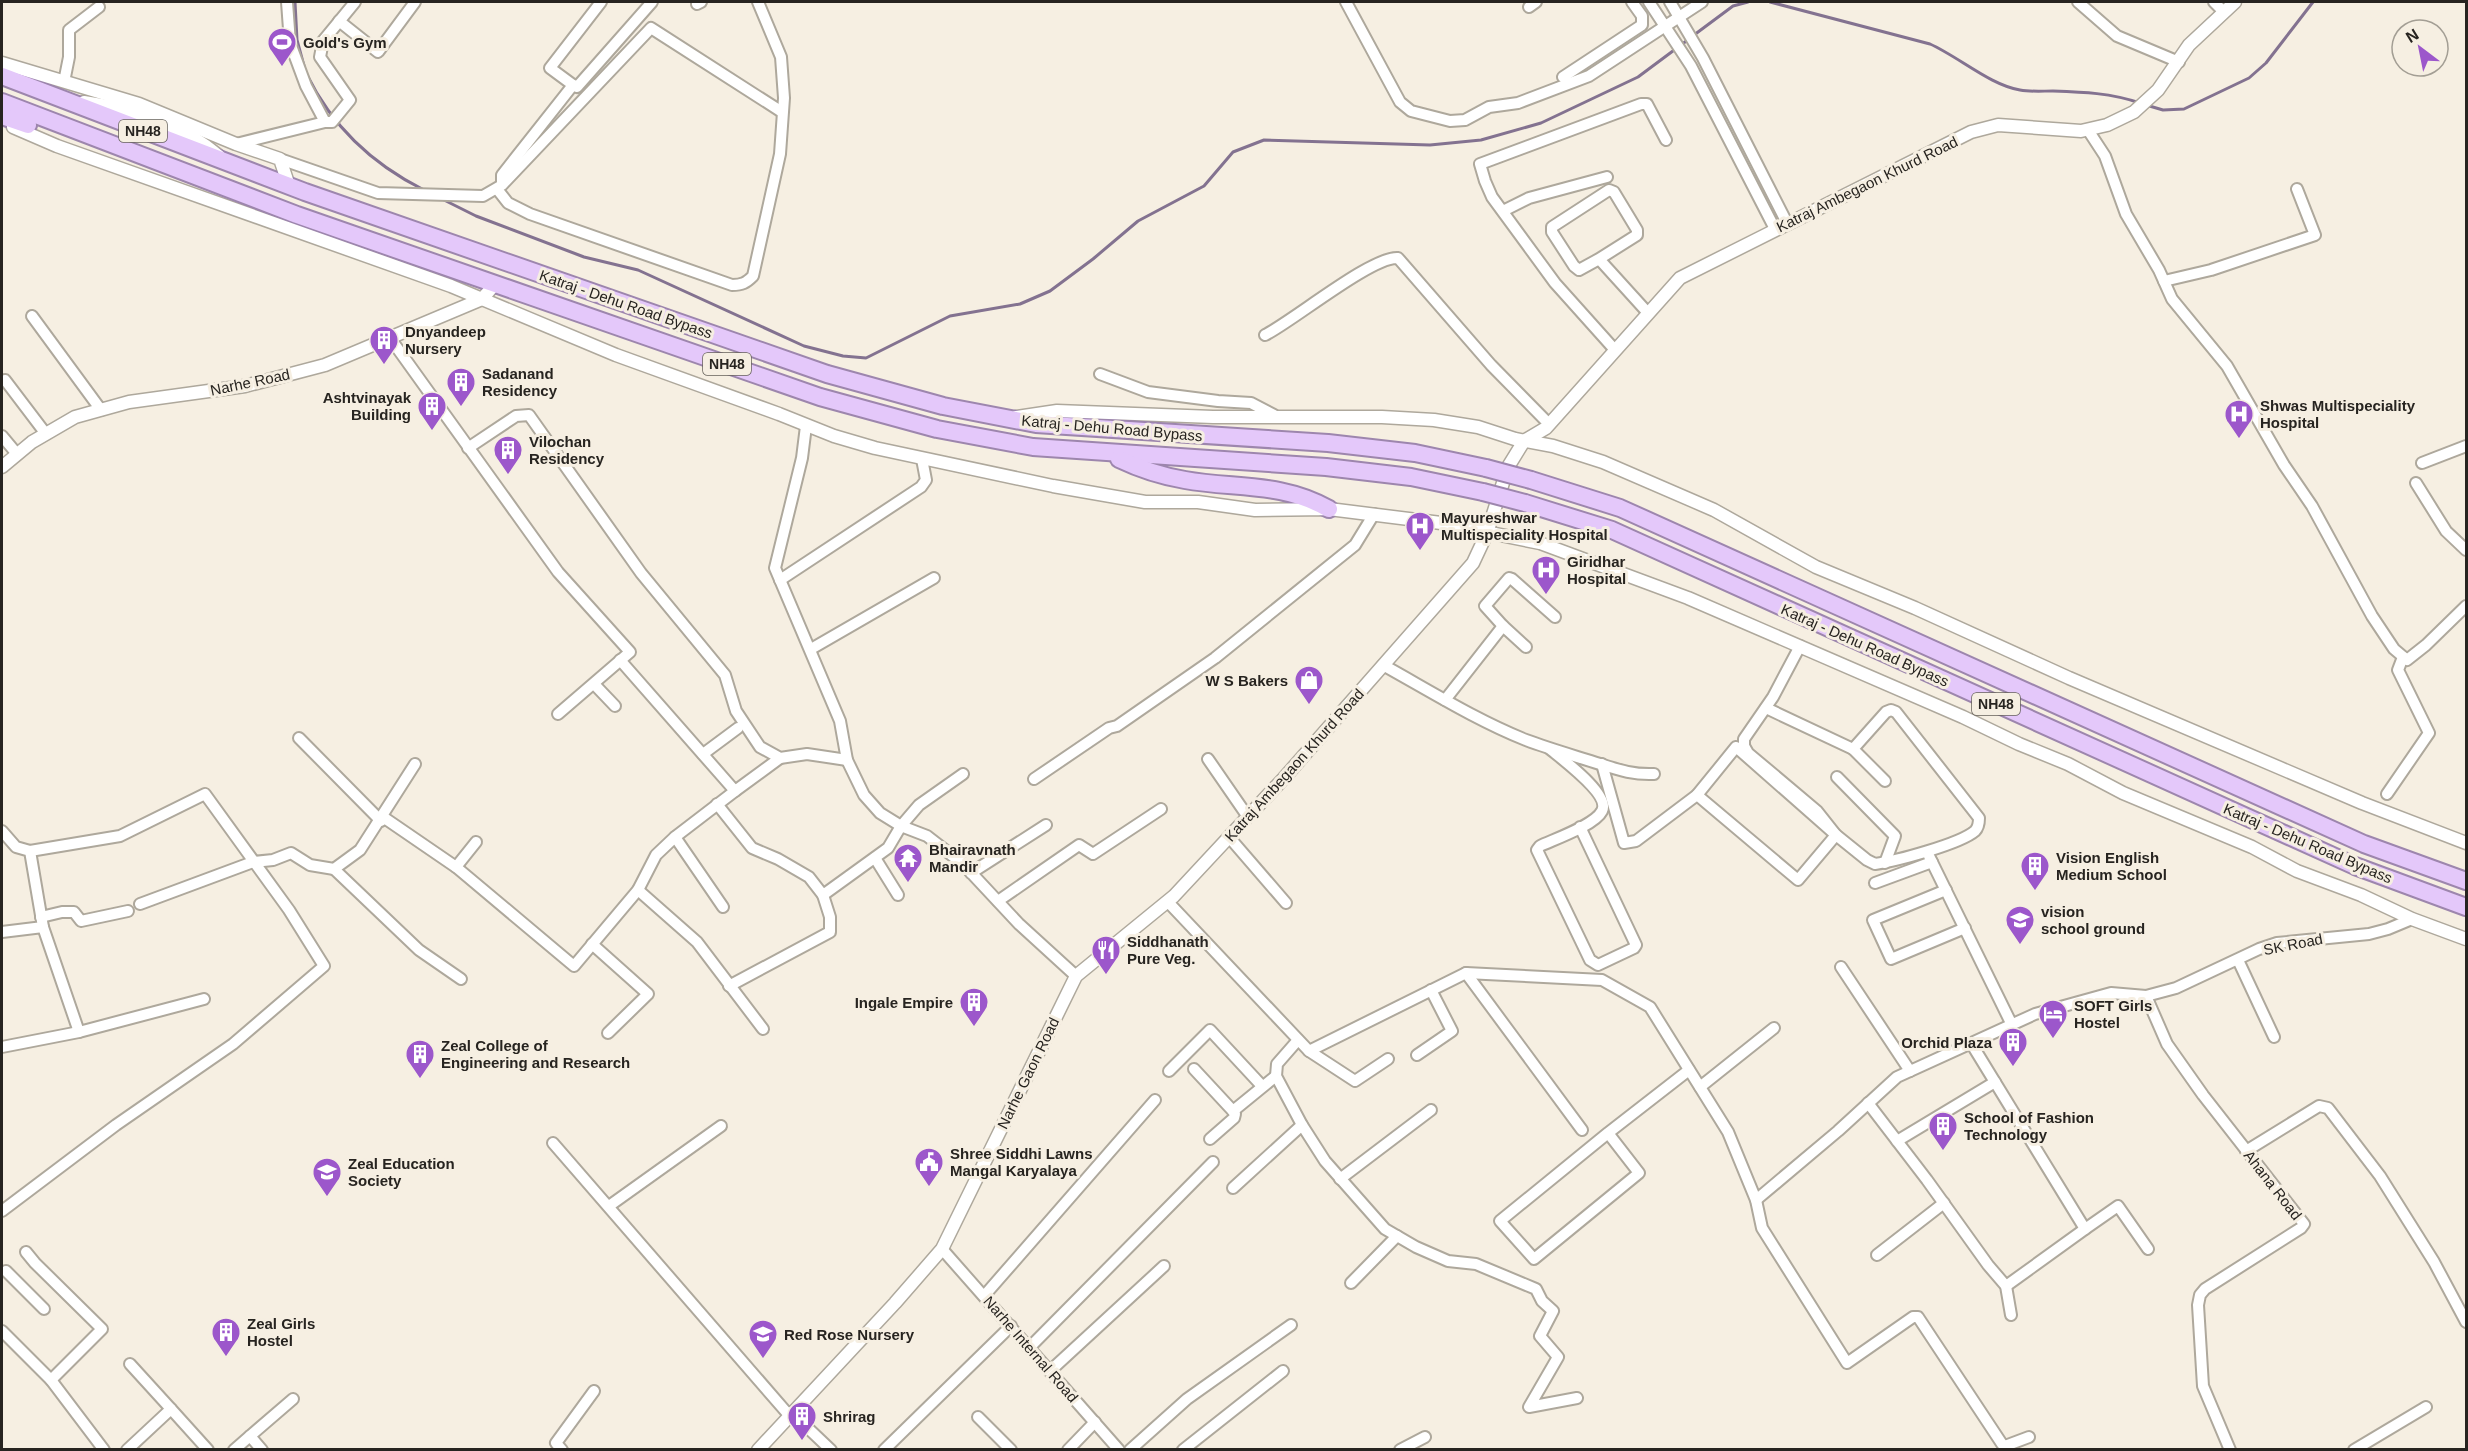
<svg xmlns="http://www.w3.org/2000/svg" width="2468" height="1451" viewBox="0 0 2468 1451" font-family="Helvetica,sans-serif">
<rect width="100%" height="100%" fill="#f6efe2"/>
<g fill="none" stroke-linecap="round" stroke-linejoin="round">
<!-- stream -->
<g stroke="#837290" stroke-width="3">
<polyline points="295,2 297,40 304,66"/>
<path d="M 1770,2 L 1930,44 C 1959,57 1990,85 2020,90 C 2031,92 2042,91 2053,91 C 2083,92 2111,93 2140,103"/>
<polyline points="1694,35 1733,6 1748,2"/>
<path d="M 307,75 C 333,128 372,164 424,190"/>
<polyline points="2146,105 2163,110 2184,109 2249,78 2266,63 2313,2"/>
<polyline points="440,198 476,216 584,257 638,270 804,346 843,356 866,358 950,316 1020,304 1050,291 1093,259 1138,221 1204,186 1233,152 1264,140 1430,145 1481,140 1541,123 1638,77 1689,39"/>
</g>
<!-- minor casing -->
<g stroke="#aea89c" stroke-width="14">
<g id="minor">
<polyline points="287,2 290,43 306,86 325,122"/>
<polyline points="1346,2 1400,102 1411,111 1450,121 1465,120 1489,107 1518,103 1589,76 1702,2"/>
<polyline points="1649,2 1691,66 1775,229"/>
<polyline points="1670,2 1703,58 1787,223"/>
<polyline points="2078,2 2117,36 2179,62"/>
<polyline points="2214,2 2224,12"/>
<polyline points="697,4 701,2"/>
<polyline points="1529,7 1536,2"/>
<polyline points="339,21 378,52 415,2"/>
<polyline points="1563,77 1642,25 1642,16 1632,2"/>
<polyline points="64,82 69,57 69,30 99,7"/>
<polyline points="573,85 577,87 652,2"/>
<polyline points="2088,130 2105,156 2126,214 2159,270 2172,299 2227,366 2284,465 2312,506 2372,616 2394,649 2407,660 2426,645 2466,606"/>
<polyline points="236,144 325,122 332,122 350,100 320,57 323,41 355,2"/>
<polyline points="280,159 378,193 483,196 502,185 651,28 782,112"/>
<polyline points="502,182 502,175 573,85 550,68 601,2"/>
<path d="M 497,189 L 508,203 L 530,214 L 732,285 C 742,285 746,283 753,276 L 780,154 L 784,98 L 781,57 L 758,2"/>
<polyline points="1503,211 1529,198 1607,177"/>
<polyline points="1599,259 1637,235 1637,230 1614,192 1609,190 1552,227 1552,232 1574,266 1579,270 1599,259 1648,313"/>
<polyline points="2164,281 2211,270 2315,235 2297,189"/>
<polyline points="32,316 101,410"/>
<path d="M 1265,335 C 1293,321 1372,256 1398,258 L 1491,365 L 1549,424"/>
<polyline points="390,338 558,572 630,652 558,714"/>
<polyline points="1615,350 1555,283 1492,197 1485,181 1480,164 1641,104 1647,104 1666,140"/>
<polyline points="1100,374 1148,392 1218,401 1251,403 1274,415"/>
<polyline points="5,380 46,434"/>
<polyline points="806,426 802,458 775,568 840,721 847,760 864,795 880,813 901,826 927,836 963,864 1019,924 1076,976"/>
<polyline points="2,436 17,454"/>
<polyline points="468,448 516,416 529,415 641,573 725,675 736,711 760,747 780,758 807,754 847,760"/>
<polyline points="2422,463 2466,446"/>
<polyline points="2416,483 2446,531 2466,550"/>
<polyline points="780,580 921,487 926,480 922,459"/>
<polyline points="1503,626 1485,606 1509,578 1512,579 1555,617"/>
<path d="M 1800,646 L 1773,697 L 1744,739 L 1744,746 L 1748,753 L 1817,811 L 1836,835 L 1867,860 L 1875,864 C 1896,861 1960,844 1975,831 C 1978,828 1979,822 1979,818 L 1896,712 L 1891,710 L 1886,712 L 1853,749 L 1885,781"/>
<polyline points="811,649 934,578"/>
<polyline points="620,660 735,791 780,758"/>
<path d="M 1383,665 C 1430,691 1476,720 1526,740 C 1550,749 1575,756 1600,764 C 1619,770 1634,775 1654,774"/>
<polyline points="594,684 615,706"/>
<polyline points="1445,700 1503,626 1526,647"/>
<polyline points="1766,708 1853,749"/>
<polyline points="299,738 381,821"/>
<polygon points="1736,747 1836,835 1798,880 1697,795"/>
<path d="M 1550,749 C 1562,759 1611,795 1602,811 C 1595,825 1555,839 1540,846 L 1537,850 L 1590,960 L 1598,965 L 1634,948 L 1636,945 L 1580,827"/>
<polyline points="703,754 738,728"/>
<polyline points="1208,759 1248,817"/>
<polyline points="1602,764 1624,843 1636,841 1697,795"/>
<polyline points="1837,777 1895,836 1885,863"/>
<polyline points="1034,779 1109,728 1117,726 1215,658 1355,545 1374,514"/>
<polyline points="2387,794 2429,733 2398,670 2403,657"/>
<polyline points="717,804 752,848 778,859 809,877 823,895 888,848 901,826 919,805 963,774"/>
<polyline points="383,817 456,867 574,966 638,890 656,855 675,837 735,791"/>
<polyline points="2,831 16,847 30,851 43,927 2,932"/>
<polyline points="675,837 723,907"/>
<polyline points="1229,837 1286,903"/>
<polyline points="1929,856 2012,1025"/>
<polyline points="875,858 898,895"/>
<polyline points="456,867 476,842"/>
<polyline points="334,869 419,950 461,979"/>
<polyline points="971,873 1046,825"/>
<polyline points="1875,883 1932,862"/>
<polyline points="638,890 697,942 763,1029"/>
<polyline points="1946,890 1873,920 1891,959 1965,928"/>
<polyline points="998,901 1079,845 1093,854 1161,809"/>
<polyline points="1168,902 1309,1051 1466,973 1602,980 1650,1007 1728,1132 1756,1200 1762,1228 1847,1363 1913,1317 1918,1317 2002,1444 2005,1446 2029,1437"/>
<polyline points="140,904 253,862 273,860 291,853 310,865 334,869 360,850 415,764"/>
<polyline points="41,917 62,912 74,912 81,921 128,911"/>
<polyline points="43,927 79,1032"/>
<polyline points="592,944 648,994 608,1033"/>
<polyline points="2238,960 2274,1037"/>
<polyline points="1841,967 1910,1071"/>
<polyline points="1466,973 1582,1130"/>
<polyline points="729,986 830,932 830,917 823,895"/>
<polyline points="2146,996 2167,1044 2203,1095 2304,1224 2301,1228 2205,1289 2200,1295 2198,1305 2203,1386 2230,1450"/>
<polyline points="1298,1040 1277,1064 1276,1076 1302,1125 1325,1161 1385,1229 1416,1247 1448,1261 1476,1264 1536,1289 1542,1301 1553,1311 1540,1336 1558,1357 1529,1407 1577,1398"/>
<polyline points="1971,1043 2085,1229 2118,1206 2148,1249"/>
<polyline points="2,1047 79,1032 204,999"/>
<polyline points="1309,1051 1355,1081 1388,1059"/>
<polyline points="1417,1055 1452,1031 1431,990"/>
<polyline points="1194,1069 1233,1111 1276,1076"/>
<polyline points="1169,1071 1210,1030 1262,1086"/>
<polyline points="1700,1087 1774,1028"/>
<polyline points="1868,1103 1927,1180 1988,1265 2006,1286 2011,1315"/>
<polyline points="1608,1133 1639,1173 1534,1259 1500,1221 1608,1133 1689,1070"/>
<polyline points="1210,1139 1234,1118 1235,1114 1233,1111"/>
<polyline points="1897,1141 1995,1082"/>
<polyline points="553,1143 788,1414"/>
<polyline points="2246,1151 2319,1106 2328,1108 2380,1176 2434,1262 2466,1322"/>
<polyline points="1340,1179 1431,1110"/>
<polyline points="1233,1188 1302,1125"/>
<polyline points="1756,1200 1838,1131 1897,1077 2035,1014 2111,993 2146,996 2176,988 2259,949 2277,943 2369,934 2388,929 2412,919"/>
<polyline points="609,1206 721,1126"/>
<polyline points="2,1211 116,1125 233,1044 324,966 289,910 205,794 120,836 30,851"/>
<polyline points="942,1249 1119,1450"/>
<polyline points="26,1252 35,1263 102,1329 51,1380"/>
<polyline points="1877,1255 1944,1203"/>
<polyline points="6,1271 44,1309"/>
<polyline points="1351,1283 1397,1236"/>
<polyline points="2006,1286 2085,1229"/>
<polyline points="984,1296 1155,1100"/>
<polyline points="2,1331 51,1380 104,1450"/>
<polyline points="1029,1348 1213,1162"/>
<polyline points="130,1364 171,1409"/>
<polyline points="1050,1371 1164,1266"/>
<polyline points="791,1412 831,1450"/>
<polyline points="978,1417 1011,1450"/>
<polyline points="250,1436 293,1399"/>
<polyline points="127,1450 171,1409 208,1450"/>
<polyline points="234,1450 250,1436 262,1450"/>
<polyline points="562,1450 556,1443 594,1391"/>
<polyline points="884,1450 1011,1326"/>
<polyline points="1068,1450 1095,1422"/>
<polyline points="1130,1450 1187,1399 1291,1325"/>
<polyline points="1183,1450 1283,1371"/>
<polyline points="1400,1450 1425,1437"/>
<polyline points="2354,1450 2426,1407"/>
</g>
</g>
<!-- tertiary casing -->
<g stroke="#aea89c" stroke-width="15">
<g id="tertiary">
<polyline points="2,63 139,104 236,144 280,159 289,186"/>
<path d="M 84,102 C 132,109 182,125 219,156"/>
<polyline points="13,127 57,146 451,286 616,355 779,414 834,436 875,448 1053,486 1145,502 1198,502 1255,510 1329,509 1441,523 1540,543 1688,598 1963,717 2019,744 2068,764 2123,793 2252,847 2297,871 2361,895 2412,919 2466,939"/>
<polyline points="1016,417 1057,411 1213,417 1382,417 1434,420 1478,427 1515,439 1553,446 1603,462 1714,510 1816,567 1915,608 2069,678 2362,803 2466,843"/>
<polyline points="2,467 32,442 75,417 129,402 245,386 325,365 482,299 495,284"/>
<polyline points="758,1450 895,1303 942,1249 1076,976 1174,896 1284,778 1473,563 1487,533 1508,467 1524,441 1546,428 1680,278 1971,132 1998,125 2081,131 2107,125 2134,112 2158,90 2189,45 2235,2"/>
</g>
</g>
<!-- trunk casing -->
<g stroke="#9d86ad" stroke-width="20">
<g id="trunk">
<polyline points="2,76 305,192 827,374 943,406 1036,424 1328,443 1415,453 1486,468"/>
<polyline points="2,102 297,215 820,397 937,429 1033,447 1326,467 1411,477 1483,492"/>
<polyline points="2,116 28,125"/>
<path d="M 1119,459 C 1140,469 1161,476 1185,480 C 1235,489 1282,482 1329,509"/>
<polyline points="1531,480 1620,508 2364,844 2466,881"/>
<polyline points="1525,503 1612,530 2355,866 2466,907"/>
</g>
</g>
<!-- minor -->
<use href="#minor" stroke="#fff" stroke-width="10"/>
<!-- tertiary -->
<use href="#tertiary" stroke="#fff" stroke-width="12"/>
<!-- trunk -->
<use href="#trunk" stroke="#e4c8fa" stroke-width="16"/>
<!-- trunk-bridge casing -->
<g stroke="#9d86ad" stroke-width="20" stroke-linecap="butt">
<g id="trunk-bridge">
<polyline points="1486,468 1531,480"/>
<polyline points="1483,492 1525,503"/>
</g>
</g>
<!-- trunk-bridge -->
<use href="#trunk-bridge" stroke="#e4c8fa" stroke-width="16"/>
</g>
<!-- icons -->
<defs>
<g id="stadium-pin" transform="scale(1.5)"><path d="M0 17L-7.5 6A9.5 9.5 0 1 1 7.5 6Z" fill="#9c57cb" stroke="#f6efe2"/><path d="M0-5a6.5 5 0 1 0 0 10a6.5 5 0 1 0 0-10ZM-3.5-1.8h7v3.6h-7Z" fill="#fff"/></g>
<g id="building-pin" transform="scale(1.5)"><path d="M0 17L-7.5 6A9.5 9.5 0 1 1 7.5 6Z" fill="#9c57cb" stroke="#f6efe2"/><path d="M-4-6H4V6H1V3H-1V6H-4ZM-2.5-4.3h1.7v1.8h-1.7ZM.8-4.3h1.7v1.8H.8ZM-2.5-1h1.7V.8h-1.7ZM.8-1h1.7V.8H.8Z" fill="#fff"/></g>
<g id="hospital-pin" transform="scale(1.5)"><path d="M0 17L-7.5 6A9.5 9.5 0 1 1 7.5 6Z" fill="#9c57cb" stroke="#f6efe2"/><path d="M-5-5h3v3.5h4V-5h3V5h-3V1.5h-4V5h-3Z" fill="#fff"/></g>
<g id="shop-pin" transform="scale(1.5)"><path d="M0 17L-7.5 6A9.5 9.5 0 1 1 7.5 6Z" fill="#9c57cb" stroke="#f6efe2"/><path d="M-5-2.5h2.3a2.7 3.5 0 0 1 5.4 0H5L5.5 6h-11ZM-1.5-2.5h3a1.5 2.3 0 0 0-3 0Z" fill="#fff"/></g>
<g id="temple-pin" transform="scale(1.5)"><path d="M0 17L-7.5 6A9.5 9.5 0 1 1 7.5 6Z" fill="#9c57cb" stroke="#f6efe2"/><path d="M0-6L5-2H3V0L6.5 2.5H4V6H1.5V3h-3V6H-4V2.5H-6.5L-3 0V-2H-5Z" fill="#fff"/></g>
<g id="school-pin" transform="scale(1.5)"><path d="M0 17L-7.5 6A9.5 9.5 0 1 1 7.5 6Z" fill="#9c57cb" stroke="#f6efe2"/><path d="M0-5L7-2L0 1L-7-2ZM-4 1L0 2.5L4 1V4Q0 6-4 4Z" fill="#fff"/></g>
<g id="restaurant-pin" transform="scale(1.5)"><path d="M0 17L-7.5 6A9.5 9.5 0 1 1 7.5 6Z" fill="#9c57cb" stroke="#f6efe2"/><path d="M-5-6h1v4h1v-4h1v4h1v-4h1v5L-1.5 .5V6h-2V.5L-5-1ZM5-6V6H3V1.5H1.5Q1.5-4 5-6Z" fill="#fff"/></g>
<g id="hotel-pin" transform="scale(1.5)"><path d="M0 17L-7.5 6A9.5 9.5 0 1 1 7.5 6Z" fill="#9c57cb" stroke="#f6efe2"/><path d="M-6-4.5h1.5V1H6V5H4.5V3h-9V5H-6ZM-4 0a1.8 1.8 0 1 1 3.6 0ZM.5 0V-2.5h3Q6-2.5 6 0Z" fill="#fff"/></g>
<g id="civic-pin" transform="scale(1.5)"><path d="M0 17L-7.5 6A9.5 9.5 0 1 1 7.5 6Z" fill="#9c57cb" stroke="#f6efe2"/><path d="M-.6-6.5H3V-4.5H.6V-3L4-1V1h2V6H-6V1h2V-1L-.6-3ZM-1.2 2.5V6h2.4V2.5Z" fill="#fff"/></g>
<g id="university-pin" transform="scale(1.5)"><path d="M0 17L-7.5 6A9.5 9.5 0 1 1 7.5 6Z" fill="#9c57cb" stroke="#f6efe2"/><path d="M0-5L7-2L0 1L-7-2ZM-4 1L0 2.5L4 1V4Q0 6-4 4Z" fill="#fff"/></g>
</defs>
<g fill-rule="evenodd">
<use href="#stadium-pin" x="282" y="42"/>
<use href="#building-pin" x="384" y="340"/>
<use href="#building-pin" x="461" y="382"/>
<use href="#building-pin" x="432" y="406"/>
<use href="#hospital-pin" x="2239" y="414"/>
<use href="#building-pin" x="508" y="450"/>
<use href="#hospital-pin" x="1420" y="526"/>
<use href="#hospital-pin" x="1546" y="570"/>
<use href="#shop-pin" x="1309" y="680"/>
<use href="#temple-pin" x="908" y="858"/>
<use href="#building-pin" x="2035" y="866"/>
<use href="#school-pin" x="2020" y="920"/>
<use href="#restaurant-pin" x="1106" y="950"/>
<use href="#building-pin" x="974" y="1002"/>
<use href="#hotel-pin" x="2053" y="1014"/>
<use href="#building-pin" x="2013" y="1042"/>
<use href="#building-pin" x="420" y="1054"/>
<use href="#building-pin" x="1943" y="1126"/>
<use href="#civic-pin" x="929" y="1162"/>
<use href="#university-pin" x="327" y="1172"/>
<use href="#building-pin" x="226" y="1332"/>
<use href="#school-pin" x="763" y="1334"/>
<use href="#building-pin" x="802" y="1416"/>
</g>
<g text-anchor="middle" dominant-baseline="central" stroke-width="6" stroke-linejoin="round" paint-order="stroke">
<!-- shield labels -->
<g fill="#f6efe2" stroke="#65615a" stroke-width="1.5">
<rect x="119" y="120" width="48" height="22" rx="4.5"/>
<rect x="703" y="353" width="48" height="22" rx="4.5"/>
<rect x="1972" y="693" width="48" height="22" rx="4.5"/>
</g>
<g font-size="14" font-weight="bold" fill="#272420">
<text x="143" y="131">NH48</text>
<text x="727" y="364">NH48</text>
<text x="1996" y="704">NH48</text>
</g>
<!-- poi labels -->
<g font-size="15" font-weight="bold" fill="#272420" stroke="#f6efe2" text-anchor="start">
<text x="303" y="42">Gold's Gym</text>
<text x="405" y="331">Dnyandeep<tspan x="405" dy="17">Nursery</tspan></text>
<text x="482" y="373">Sadanand<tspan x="482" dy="17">Residency</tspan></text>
<text x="411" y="397" text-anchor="end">Ashtvinayak<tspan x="411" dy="17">Building</tspan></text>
<text x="2260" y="405">Shwas Multispeciality<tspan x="2260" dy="17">Hospital</tspan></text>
<text x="529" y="441">Vilochan<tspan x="529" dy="17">Residency</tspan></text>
<text x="1441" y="517">Mayureshwar<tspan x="1441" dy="17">Multispeciality Hospital</tspan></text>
<text x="1567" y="561">Giridhar<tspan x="1567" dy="17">Hospital</tspan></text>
<text x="1288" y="680" text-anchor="end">W S Bakers</text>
<text x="929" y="849">Bhairavnath<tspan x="929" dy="17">Mandir</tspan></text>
<text x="2056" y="857">Vision English<tspan x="2056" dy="17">Medium School</tspan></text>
<text x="2041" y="911">vision<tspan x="2041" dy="17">school ground</tspan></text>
<text x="1127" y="941">Siddhanath<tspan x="1127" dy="17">Pure Veg.</tspan></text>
<text x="953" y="1002" text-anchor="end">Ingale Empire</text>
<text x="2074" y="1005">SOFT Girls<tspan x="2074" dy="17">Hostel</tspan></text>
<text x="1992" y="1042" text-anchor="end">Orchid Plaza</text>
<text x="441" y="1045">Zeal College of<tspan x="441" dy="17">Engineering and Research</tspan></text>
<text x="1964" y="1117">School of Fashion<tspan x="1964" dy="17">Technology</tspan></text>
<text x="950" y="1153">Shree Siddhi Lawns<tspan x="950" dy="17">Mangal Karyalaya</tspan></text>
<text x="348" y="1163">Zeal Education<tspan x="348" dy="17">Society</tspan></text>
<text x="247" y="1323">Zeal Girls<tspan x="247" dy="17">Hostel</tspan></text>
<text x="784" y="1334">Red Rose Nursery</text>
<text x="823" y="1416">Shrirag</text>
</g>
<!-- street labels -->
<g font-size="15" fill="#272420" stroke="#f6efe2">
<text transform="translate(1867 184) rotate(-26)">Katraj Ambegaon Khurd Road</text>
<text transform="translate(626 304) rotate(19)">Katraj - Dehu Road Bypass</text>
<text transform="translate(250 382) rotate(-12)">Narhe Road</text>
<text transform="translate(1112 428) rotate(5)">Katraj - Dehu Road Bypass</text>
<text transform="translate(1865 645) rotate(24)">Katraj - Dehu Road Bypass</text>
<text transform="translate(1294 765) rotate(-48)">Katraj Ambegaon Khurd Road</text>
<text transform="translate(2308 843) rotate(23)">Katraj - Dehu Road Bypass</text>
<text transform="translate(2293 944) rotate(-11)">SK Road</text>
<text transform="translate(1028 1073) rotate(-64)">Narhe Gaon Road</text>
<text transform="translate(2273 1185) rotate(52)">Ahana Road</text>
<text transform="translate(1031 1349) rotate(49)">Narhe Internal Road</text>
</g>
</g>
<!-- border -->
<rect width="2468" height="1451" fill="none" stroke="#272420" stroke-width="6"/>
<!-- north arrow -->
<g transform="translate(2420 48) rotate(328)"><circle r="28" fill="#f6efe2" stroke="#a39e94" stroke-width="1.5"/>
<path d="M0-4.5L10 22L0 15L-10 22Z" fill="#9c57cb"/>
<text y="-9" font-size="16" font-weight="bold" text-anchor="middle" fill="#272420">N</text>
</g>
</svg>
